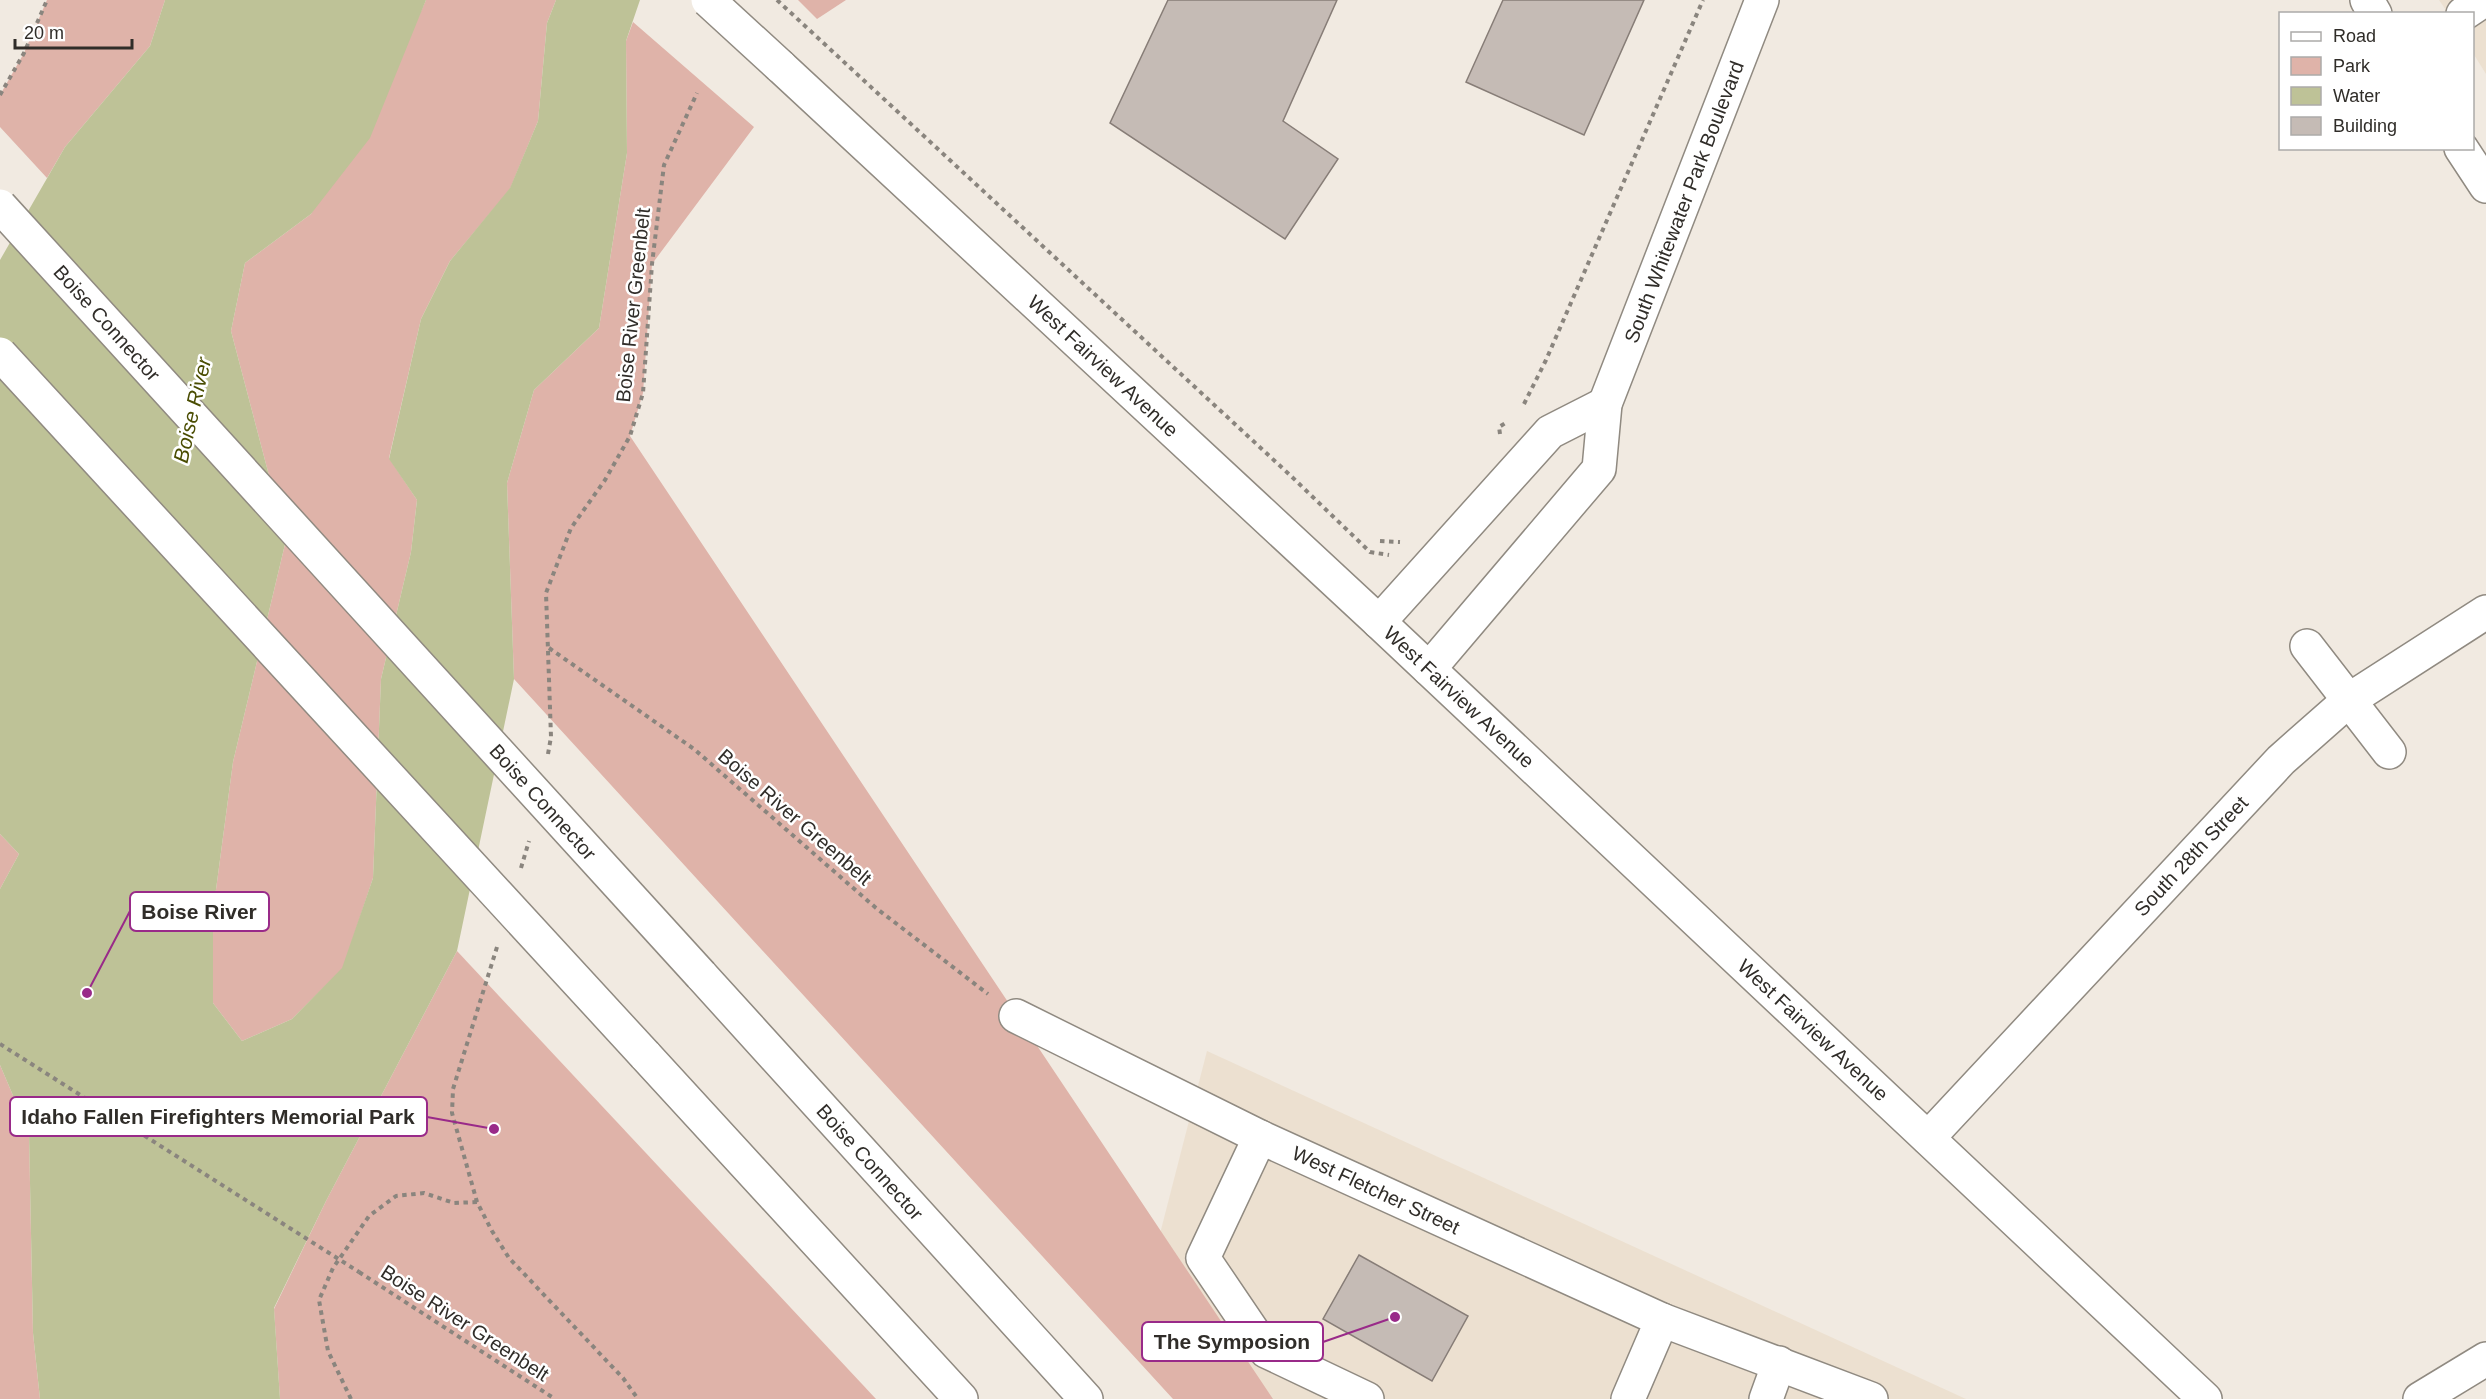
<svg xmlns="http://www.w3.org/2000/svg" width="2486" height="1399" viewBox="0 0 2486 1399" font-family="Arial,sans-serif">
<rect width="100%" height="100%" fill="#f1eae1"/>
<!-- built -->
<g fill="#ece0d0">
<polygon points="2439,0 2486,0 2486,74 2473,53 2472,14 2448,13"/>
<polygon points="1207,1051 1966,1399 1226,1399 1144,1296"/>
</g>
<!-- green -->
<g fill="#dfb3a9">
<polygon points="47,0 165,0 150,46 65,147 47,178 0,127 0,95 24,53"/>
<polygon points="426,0 556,0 547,23 538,121 510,189 450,261 421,319 389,458 417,500 411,552 381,679 373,878 343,968 292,1019 242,1041 213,1003 213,912 233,762 286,540 231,331 245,263 311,214 405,47"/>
<polygon points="798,0 846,0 817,19"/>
<polygon points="633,22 754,127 652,264 643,393 630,436 1273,1399 1173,1399 514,679 507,483 534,390 599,328 627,153 626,41"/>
<polygon points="0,834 19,854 0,889"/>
<polygon points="457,951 876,1399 280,1399 274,1309 326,1201"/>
<polygon points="0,1065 29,1133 33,1333 40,1399 0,1399"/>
</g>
<!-- water -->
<polygon fill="#bec297" points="165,0 426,0 370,138 311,214 245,263 231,331 286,540 233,762 213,912 213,1003 242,1041 292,1019 342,968 373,878 381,679 411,552 417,500 389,459 421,319 450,261 510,188 538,121 547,23 556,0 640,0 626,41 627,153 599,328 534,390 507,483 514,679 457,951 326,1201 274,1308 280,1399 40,1399 33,1333 29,1133 0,1065 0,889 19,854 0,834 0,260 65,147 150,46"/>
<!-- building -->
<g fill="#c5bbb5" stroke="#877d77" stroke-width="1.5">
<polygon points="1168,0 1337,0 1283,121 1338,159 1285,239 1110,123"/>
<polygon points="1503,0 1644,0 1584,135 1466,82"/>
<polygon points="1359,1255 1468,1316 1432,1381 1323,1319"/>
</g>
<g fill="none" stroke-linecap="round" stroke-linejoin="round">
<!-- minor casing -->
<g stroke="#908a81" stroke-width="36">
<g id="minor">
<polyline points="2463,14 2484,0"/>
<polyline points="1379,622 1550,432 1605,404"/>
<polyline points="2307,646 2389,752"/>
<polyline points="1429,669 1599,469 1605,404 1762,0"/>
<polyline points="1016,1016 1260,1137 1662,1320 1628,1399"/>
<polyline points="1260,1137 1203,1258 1266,1351 1367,1399"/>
<polyline points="1928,1138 2281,760 2349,700 2486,612"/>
<polyline points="1662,1320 1871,1399"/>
<polyline points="1766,1399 1779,1363"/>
</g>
</g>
<!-- major casing -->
<g stroke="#908a81" stroke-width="36">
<g id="major">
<polyline points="2367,0 2375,14"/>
<polyline points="780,66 1379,622 2205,1399"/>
<polyline points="2461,148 2486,186"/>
<polyline points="2420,1399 2486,1359"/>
</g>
</g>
<!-- highway casing -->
<g stroke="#908a81" stroke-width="36">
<g id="highway">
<polyline points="701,975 1086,1399"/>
<polyline points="645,1055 961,1399"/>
</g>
</g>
<!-- path -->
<g stroke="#8a857e" stroke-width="4" stroke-dasharray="4.5 4.5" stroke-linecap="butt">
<polyline points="777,0 1291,476 1370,552 1389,555"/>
<polyline points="0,95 24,53 47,0"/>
<polyline points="1524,404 1546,360 1703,0"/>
<polyline points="1500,434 1499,427 1507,422"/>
<polyline points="1380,541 1400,542"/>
<polyline points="549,648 694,749 876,908 988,994"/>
<polyline points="548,754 551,737 546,593 571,528 605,480 630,436 643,393 652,264 664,165 697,93"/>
<polyline points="521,868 529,841"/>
<polyline points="497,947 453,1089 452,1113 477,1202 492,1231 509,1258 623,1378 638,1399"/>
<polyline points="359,1272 555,1399"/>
<polyline points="351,1399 328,1351 319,1300 333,1268 369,1216 396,1196 424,1193 454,1203 477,1202"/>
</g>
<!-- minor -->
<use href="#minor" stroke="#fff" stroke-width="33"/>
<!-- major -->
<use href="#major" stroke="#fff" stroke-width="33"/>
<!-- highway -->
<use href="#highway" stroke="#fff" stroke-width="33"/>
<!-- major-bridge casing -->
<g stroke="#908a81" stroke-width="36" stroke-linecap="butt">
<polyline id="major-bridge" points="708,0 780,66"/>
</g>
<!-- highway-bridge casing -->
<g stroke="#908a81" stroke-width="36" stroke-linecap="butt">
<g id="highway-bridge">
<polyline points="0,206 701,975"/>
<polyline points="0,354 645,1055"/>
</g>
</g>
<!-- path-bridge -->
<polyline stroke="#8a857e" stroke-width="4" stroke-dasharray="4.5 4.5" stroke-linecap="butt" points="0,1044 359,1272"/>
<!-- major-bridge -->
<use href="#major-bridge" stroke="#fff" stroke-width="33"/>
<!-- highway-bridge -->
<use href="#highway-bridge" stroke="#fff" stroke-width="33"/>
</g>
<g text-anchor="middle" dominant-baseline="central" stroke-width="5" stroke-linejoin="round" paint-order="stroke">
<!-- street labels -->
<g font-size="20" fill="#302d29" stroke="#fff">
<text transform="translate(1684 202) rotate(-69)">South Whitewater Park Boulevard</text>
<text transform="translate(633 305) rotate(-84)">Boise River Greenbelt</text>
<text transform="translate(107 323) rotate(48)">Boise Connector</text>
<text transform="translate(1103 366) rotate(43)">West Fairview Avenue</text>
<text transform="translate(1459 697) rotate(43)">West Fairview Avenue</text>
<text transform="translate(543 802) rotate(48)">Boise Connector</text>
<text transform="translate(795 817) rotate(41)">Boise River Greenbelt</text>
<text transform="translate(2191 856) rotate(-47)">South 28th Street</text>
<text transform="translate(1813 1030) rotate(43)">West Fairview Avenue</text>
<text transform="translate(870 1162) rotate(48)">Boise Connector</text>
<text transform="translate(1376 1190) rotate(25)">West Fletcher Street</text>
<text transform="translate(465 1323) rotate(33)">Boise River Greenbelt</text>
</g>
<!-- water labels -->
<g font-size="21" font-style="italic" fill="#4a4d02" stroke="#fff">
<text transform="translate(192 410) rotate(-77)">Boise River</text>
</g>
</g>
<!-- callouts -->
<path fill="none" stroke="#992a89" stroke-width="2" d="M87 993L130 911M494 1129L427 1117M1395 1317L1323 1342"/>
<g fill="#992a89" stroke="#fff" stroke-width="2">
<circle cx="87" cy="993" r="6"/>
<circle cx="494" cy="1129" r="6"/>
<circle cx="1395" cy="1317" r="6"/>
</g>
<g fill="#fff" stroke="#992a89" stroke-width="2">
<rect x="130" y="892" width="139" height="39" rx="6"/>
<rect x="10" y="1097" width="417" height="39" rx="6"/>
<rect x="1142" y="1322" width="181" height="39" rx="6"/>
</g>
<g font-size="21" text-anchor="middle" font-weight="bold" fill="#302d29">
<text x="199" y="919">Boise River</text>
<text x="218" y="1124">Idaho Fallen Firefighters Memorial Park</text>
<text x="1232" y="1349">The Symposion</text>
</g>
<!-- legend -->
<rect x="2279" y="12" width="195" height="138" fill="#ffffff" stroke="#acaba9" stroke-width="1.5"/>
<rect x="2291" y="32" width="30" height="9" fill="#ffffff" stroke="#acaba9" stroke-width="1.5"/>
<text x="2333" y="42" font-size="18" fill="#302d29">Road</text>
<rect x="2291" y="57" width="30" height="18" fill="#dfb3a9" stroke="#acaba9" stroke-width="1.5"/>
<text x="2333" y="72" font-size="18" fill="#302d29">Park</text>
<rect x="2291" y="87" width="30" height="18" fill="#bec297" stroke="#acaba9" stroke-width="1.5"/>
<text x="2333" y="102" font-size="18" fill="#302d29">Water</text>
<rect x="2291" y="117" width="30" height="18" fill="#c5bbb5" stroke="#acaba9" stroke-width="1.5"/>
<text x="2333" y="132" font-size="18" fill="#302d29">Building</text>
<!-- scale -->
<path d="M15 39v9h117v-9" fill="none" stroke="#302d29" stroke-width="3"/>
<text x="24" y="39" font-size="18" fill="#302d29" stroke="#ffffff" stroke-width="4.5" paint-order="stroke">20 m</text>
</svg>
